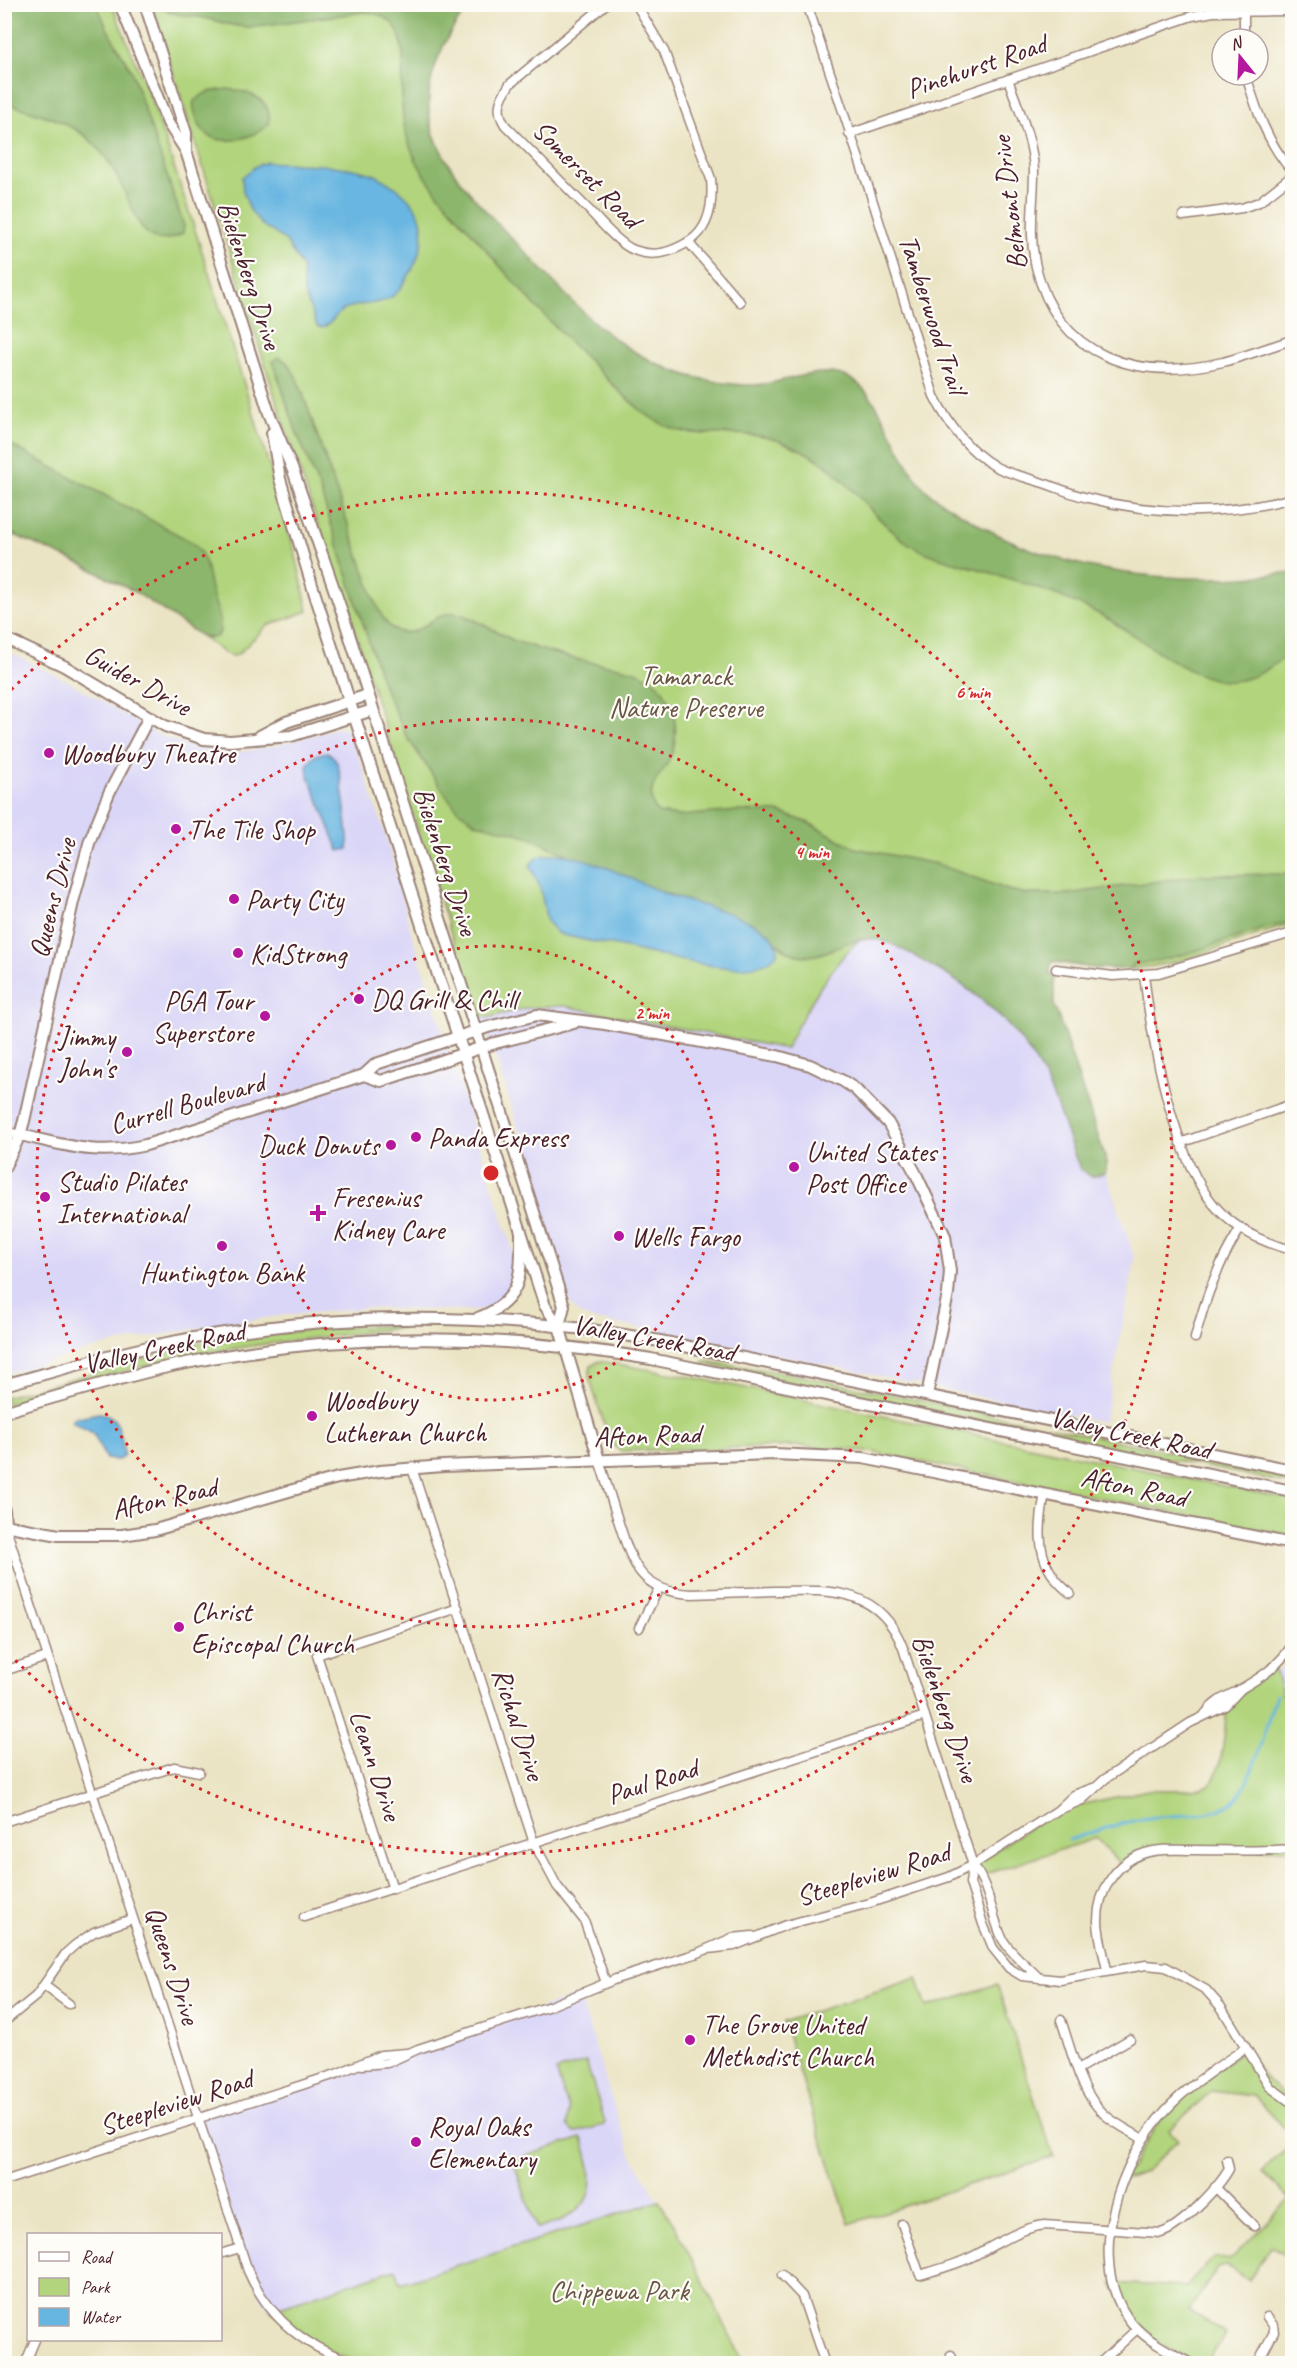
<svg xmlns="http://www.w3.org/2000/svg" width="1297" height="2368" viewBox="0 0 1297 2368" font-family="Caveat,sans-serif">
<rect width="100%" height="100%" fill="#fdfcf7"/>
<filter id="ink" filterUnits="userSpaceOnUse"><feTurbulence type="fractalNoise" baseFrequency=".0167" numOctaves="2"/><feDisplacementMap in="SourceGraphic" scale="12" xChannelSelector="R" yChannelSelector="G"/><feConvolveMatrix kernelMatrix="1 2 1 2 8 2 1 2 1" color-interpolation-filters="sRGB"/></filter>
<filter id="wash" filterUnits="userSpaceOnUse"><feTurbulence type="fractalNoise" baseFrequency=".008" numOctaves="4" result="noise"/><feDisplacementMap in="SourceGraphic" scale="24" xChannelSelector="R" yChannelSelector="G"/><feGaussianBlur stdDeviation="1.35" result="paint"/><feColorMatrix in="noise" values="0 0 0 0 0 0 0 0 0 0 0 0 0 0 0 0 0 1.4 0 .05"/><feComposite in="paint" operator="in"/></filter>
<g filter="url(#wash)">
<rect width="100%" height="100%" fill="#ebe4c4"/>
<!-- built -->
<g fill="#dad6f7">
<polygon points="5,650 71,683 159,735 193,748 242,752 275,746 337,728 345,729 351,733 389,846 410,928 516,1261 515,1278 507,1293 493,1306 475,1311 368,1308 286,1315 210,1326 110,1344 5,1374"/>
<polygon points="861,929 1045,989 1135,1260 1104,1422 680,1335 590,1319 578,1313 570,1303 542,1220 522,1138 496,1058 475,1009 477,1012 490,1017 527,1008 567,1006 776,1047"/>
<polygon points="1292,1658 1292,1724 1277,1675 1274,1676"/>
<polygon points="579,1995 617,2116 632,2156 659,2201 401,2284 396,2270 270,2310 260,2296 198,2119 361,2065 375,2066"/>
</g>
<!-- green -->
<g fill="#b1d47c" stroke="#7e7a54" stroke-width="1.5">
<polygon points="4,5 112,5 153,104 196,233 253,412 295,552 308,611 267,626 237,655 232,656 224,653 141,591 58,552 5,529"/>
<path d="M 152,5 L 464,5 L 421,87 L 427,138 L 460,191 L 605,338 L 926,497 L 999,544 L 1110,577 L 1257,583 L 1292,576 L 1292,925 C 1256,933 1222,948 1186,959 C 1142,972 1096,971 1052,961 L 1045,989 L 861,929 L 854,941 L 860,939 C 831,965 803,1013 786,1049 L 564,1006 L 527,1008 L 487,1018 L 480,1015 L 475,1009 L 352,624 L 278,406 Z"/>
<path d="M 406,1325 L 406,1327 C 339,1336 272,1341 206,1353 C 139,1365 73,1385 7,1404 L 5,1397 L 197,1344 L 312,1329 Z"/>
<polygon points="599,1361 697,1378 1292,1500 1292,1536 867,1451 800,1446 620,1451 610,1442 589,1377 591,1366"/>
<polygon points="704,1361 786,1373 1292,1477 1292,1484 703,1364"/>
<path d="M 1274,1667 L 1292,1724 L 1292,1849 L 1164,1850 L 1122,1866 L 1096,1838 L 981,1876 L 973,1865 L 1056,1810 L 1148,1790 L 1182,1790 L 1201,1788 L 1210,1785 C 1224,1768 1225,1726 1227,1704 Z"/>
<polygon points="917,1978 927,2007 997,1984 1053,2157 849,2224 783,2022"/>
<polygon points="1245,2048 1262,2075 1292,2103 1292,2136 1254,2096 1211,2091 1169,2130 1178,2140 1145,2172 1123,2180 1165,2111"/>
<polygon points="586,2062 605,2122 604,2125 574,2133 567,2126 569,2110 556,2071"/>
<path d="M 582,2138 C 600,2191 593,2213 537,2229 L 515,2166 L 519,2158 Z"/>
<polygon points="1292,2143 1292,2259 1271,2246 1249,2280 1227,2266 1218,2268 1189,2310 1226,2334 1206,2363 1193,2363 1137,2329 1112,2283 1186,2287 1214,2257 1230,2260 1290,2199 1262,2172"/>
<polygon points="659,2201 674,2224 744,2363 364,2363 322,2350 270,2310 396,2269 401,2283"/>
</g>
<!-- forest -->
<g fill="#8cb66c" stroke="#6b6a4c" stroke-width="1.5">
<path d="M 5,4 L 97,5 L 108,30 L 132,72 L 184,226 L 183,233 C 173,239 160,243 149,235 C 138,227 134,211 128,200 C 119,179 109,158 92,142 C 70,120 33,112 5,103 Z"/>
<path d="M 161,5 L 470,5 C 445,35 423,79 430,119 C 438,169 496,221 530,257 C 560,288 588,322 625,346 C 645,359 668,370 690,376 C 710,381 734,386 755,385 C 782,384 822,364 849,378 C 883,395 897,460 925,489 C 936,500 952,508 965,516 C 1059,577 1184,587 1292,572 L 1292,651 C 1274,666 1251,683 1225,681 C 1186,678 1134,632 1099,614 C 1062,595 1021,582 982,570 C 956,562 928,557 906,542 C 868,515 846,472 803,451 C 787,443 768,436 749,435 C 709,431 685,442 647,415 C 629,402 613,385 597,369 C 555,328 515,285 478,240 C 456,214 428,187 414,156 C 406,139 402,119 402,101 C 400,65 416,16 364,12 L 250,27 C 231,27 217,20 199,17 C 186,15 174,16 163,8 Z"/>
<path d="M 227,89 C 247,91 273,98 269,124 C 250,142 206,151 197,119 C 195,113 192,107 194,101 L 207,92 Z"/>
<path d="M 278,357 C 293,362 298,383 304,397 L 373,596 C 378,607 383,624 395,630 C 418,641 431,613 453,613 C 467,613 500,634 515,641 C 538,649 561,656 585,661 C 606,666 632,666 650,678 C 675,695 682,734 669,760 C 665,770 656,777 653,787 C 650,796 651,805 658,813 L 678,816 L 738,811 L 778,812 L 809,823 L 855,848 L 937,864 L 1008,890 L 1027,894 L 1067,894 L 1202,875 L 1292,874 L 1292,922 C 1238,932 1189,960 1133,964 L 1132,969 L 1092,968 L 1052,961 L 1049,974 L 1054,976 L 1054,1004 L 1107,1163 L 1105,1173 L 1091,1177 L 1080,1169 C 1069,1143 1062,1117 1051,1092 C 1027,1036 987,997 935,968 C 915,957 895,942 873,939 C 844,935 821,967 789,952 C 777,946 770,933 758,926 L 670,895 L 569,856 L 528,836 L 476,823 L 460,812 L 448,798 L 407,737 L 383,686 L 320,490 L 296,431 L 273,362 Z"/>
<path d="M 5,442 L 192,542 C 209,559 206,571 212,593 C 215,606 235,647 201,636 L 137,593 L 81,564 L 5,531 Z"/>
</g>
<!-- water -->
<g fill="#67b6e1" stroke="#586a86" stroke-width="1.5">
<path d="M 267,162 C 302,165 342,163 375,175 C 382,178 389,184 395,187 C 427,209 429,237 412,270 C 407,278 401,290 393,296 C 379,306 360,302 345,309 C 334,314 335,323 321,328 L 317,326 L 304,293 L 302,267 L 285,240 L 261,224 L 250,210 L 243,191 L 242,177 L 256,166 Z"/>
<path d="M 327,752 C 333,755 336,759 338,766 C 341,774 350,844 348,849 L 339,851 L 308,774 L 307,765 L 316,755 Z"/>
<path d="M 555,854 C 592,856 634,881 668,895 C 697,905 740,913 764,930 C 772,935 778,943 778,952 C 759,986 657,954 626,948 C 603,943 579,940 557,933 L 547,922 L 540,887 L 530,866 C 534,856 546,855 555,854 Z"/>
<path d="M 99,1413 C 120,1414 121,1435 124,1453 L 123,1457 L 118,1460 L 106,1459 L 93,1433 L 72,1422 L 74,1418 Z"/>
</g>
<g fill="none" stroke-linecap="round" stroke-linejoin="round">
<!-- stream -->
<path stroke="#67b6e1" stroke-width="3" d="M 1069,1840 C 1095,1831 1122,1822 1149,1818 C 1174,1814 1220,1819 1237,1798 C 1253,1779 1267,1721 1276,1695"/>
</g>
</g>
<g filter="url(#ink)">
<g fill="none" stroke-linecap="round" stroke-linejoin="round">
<!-- minor casing -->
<g stroke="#9a8278" stroke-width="11">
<g id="minor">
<path d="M 606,4 L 510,84 C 500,99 495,109 505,125 C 533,153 561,182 589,210 C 600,222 620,245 634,250 C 655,258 672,252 690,241 C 711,227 713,201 711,179 L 664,51 L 636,4"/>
<path d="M 807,4 L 868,186 L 934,396 C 949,425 967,450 996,467 C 1009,474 1026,477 1040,482 C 1056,487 1071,494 1088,498 C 1152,515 1228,516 1292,498"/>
<polyline points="1244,4 1244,39"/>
<path d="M 1246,75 C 1257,112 1267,142 1292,171"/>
<path d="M 1008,79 C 1018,108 1033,140 1034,171 C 1034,205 1028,232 1036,267 C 1058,358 1138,382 1223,362 C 1246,356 1269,347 1292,340"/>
<polyline points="849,134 1192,16 1213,12 1292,11"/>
<polyline points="1183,216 1242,208 1259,202 1292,176"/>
<polyline points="688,242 740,302"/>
<polyline points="1056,969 1113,976 1159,973 1292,933"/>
<path d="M 1144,975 C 1150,1025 1158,1071 1173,1119 C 1195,1188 1217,1231 1292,1250"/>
<polyline points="4,1131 20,1135"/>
<polyline points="1180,1143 1292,1104"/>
<path d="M 1195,1338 C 1206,1296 1217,1266 1240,1229"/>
<path d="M 599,1460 C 606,1481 612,1502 619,1523 C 633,1566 641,1592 692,1594 C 720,1593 747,1592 775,1591 C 830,1590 880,1587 903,1648 L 973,1865 C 990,1887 991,1916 1003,1940 C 1012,1955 1027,1965 1039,1978"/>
<polyline points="412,1468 534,1843 557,1886 584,1920 606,1983"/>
<path d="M 1045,1494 C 1037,1533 1036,1567 1070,1593"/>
<path d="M 5,1525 L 248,2271 C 270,2321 311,2353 364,2364"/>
<polyline points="639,1628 659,1588"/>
<polyline points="4,1671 47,1657"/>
<path d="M 1205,1714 C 1215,1701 1225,1697 1239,1690 C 1260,1678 1279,1666 1292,1645"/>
<polyline points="1061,1809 1082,1800 1105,1779 1190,1723 1225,1706 1241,1689"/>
<polyline points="4,1822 174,1767 199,1772"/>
<polyline points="973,1865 970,1883 983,1924 993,1948 1009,1968 1022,1976 1060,1980 1146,1965 1166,1967 1206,1990 1221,2007 1270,2087 1292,2103"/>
<polyline points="393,1889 317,1655 458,1608"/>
<polyline points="304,1917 925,1716"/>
<polyline points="708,1949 734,1946 786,1925 870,1903 949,1877 973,1865 1058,1810 1074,1795 1093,1788"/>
<path d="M 1107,1970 C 1104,1954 1098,1937 1098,1920 C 1098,1891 1116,1862 1145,1853 C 1160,1848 1176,1850 1191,1850 C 1225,1850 1259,1852 1292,1849"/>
<polyline points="45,1986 69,2004"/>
<path d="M 1061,2020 C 1072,2051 1079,2091 1104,2114 C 1115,2124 1130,2131 1143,2139"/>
<polyline points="4,2022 36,1996 66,1953 75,1945 94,1932 132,1919"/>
<polyline points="362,2065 387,2063 418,2049 550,2006 616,1979 698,1953 732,1938 752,1936"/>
<polyline points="1078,2069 1130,2039"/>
<polyline points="4,2181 336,2074 381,2055 407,2053"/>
<polyline points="1215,2187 1254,2226"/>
<path d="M 902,2224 L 920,2275 C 940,2269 962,2263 981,2252 C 1003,2241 1020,2228 1045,2225 L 1161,2233 C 1181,2227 1219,2187 1229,2169 L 1227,2160"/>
<polyline points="220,2254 240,2248"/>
<polyline points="782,2275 802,2296 825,2364"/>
<polyline points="951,2355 954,2364"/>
<polyline points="25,2364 35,2340"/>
<polyline points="1099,2364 1137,2329"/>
<path d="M 1193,2364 C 1169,2351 1143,2340 1127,2317 C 1086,2256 1120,2159 1166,2110 C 1188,2086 1218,2067 1245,2048"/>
<polyline points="1257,2364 1274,2332 1273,2325 1267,2317"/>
</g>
</g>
<!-- tertiary casing -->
<g stroke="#9a8278" stroke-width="14">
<g id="tertiary">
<polyline points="120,4 168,123 186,151"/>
<polyline points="145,4 186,133 186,151 269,413 294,473 342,612 564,1306 559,1326"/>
<polyline points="272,433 280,479 311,582 545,1306 559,1326 599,1460"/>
<polyline points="4,638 64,666 165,726 204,739 230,741 291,736 373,710"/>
<polyline points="260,736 286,722 368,695"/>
<polyline points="364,1075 381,1081 495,1043 574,1023"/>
<path d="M 20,1135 C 69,1146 96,1156 146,1145 L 364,1075 L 376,1064 L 488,1027 L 537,1015 L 605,1024 L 777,1056 L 810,1065 L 843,1081 L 855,1089 L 888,1123 L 916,1174 L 945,1236 L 950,1271 L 948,1294 L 927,1395"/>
<polyline points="4,1168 20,1135 24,1121 73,902 90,840 109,793 149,717"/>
<polyline points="4,1510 5,1525"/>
<polyline points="4,1525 59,1535 122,1535 155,1530 289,1491 338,1478 380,1471 443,1466 774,1454 863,1458 1292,1544"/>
</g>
</g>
<!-- secondary casing -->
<g stroke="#9a8278" stroke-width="14">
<g id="secondary">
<path d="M 478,1318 C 524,1300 521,1274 521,1231"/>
<path d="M 4,1385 C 59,1370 112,1354 167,1343 C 330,1311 498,1311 660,1341 L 1292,1470"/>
<path d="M 4,1412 C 61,1395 118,1378 176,1365 C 333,1332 493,1332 651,1359 L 1292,1491"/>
</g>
</g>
<!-- minor -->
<use href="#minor" stroke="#fff" stroke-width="8"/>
<!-- tertiary -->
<use href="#tertiary" stroke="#fff" stroke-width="10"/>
<!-- secondary -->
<use href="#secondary" stroke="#fff" stroke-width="10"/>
</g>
</g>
<!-- distance rings -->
<g fill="none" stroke="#d62828" stroke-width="3" stroke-dasharray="3 6">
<circle cx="491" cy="1173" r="227"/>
<circle cx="491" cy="1173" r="454"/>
<path d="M5 696A681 681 0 1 1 5 1650"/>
</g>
<!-- markers -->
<g fill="#b5179e" stroke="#fdfcf7" stroke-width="2">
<circle cx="49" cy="753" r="6"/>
<circle cx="176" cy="829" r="6"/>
<circle cx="234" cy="899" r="6"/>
<circle cx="238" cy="953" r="6"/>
<circle cx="359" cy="999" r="6"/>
<circle cx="265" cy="1016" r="6"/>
<circle cx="127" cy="1052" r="6"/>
<circle cx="416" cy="1137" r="6"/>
<circle cx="391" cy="1145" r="6"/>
<circle cx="794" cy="1167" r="6"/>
<circle cx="45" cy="1197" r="6"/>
<path d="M315 1204h6v6h6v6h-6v6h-6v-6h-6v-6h6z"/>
<circle cx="619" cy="1236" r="6"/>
<circle cx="222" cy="1246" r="6"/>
<circle cx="312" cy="1416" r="6"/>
<circle cx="179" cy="1627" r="6"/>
<circle cx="690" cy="2040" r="6"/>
<circle cx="416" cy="2142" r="6"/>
</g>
<g text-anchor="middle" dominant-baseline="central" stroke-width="4.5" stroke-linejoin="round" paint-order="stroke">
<!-- street labels -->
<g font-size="28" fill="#4a1f2b" stroke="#fdfcf7">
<text transform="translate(976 66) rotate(-19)">Pinehurst Road</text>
<text transform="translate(587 174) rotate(45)">Somerset Road</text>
<text transform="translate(1009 203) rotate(-97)">Belmont Drive</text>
<text transform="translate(250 275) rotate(72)">Bielenberg Drive</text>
<text transform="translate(933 314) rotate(72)">Tamberwood Trail</text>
<text transform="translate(138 680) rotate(29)">Guider Drive</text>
<text transform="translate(446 861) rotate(72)">Bielenberg Drive</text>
<text transform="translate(52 898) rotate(-76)">Queens Drive</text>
<text transform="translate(187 1103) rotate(-16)">Currell Boulevard</text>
<text transform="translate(654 1338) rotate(10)">Valley Creek Road</text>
<text transform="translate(164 1347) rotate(-12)">Valley Creek Road</text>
<text transform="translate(1131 1433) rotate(12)">Valley Creek Road</text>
<text transform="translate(647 1435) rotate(-2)">Afton Road</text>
<text transform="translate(1134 1487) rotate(12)">Afton Road</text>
<text transform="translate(164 1498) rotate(-13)">Afton Road</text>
<text transform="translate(946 1708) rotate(71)">Bielenberg Drive</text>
<text transform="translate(519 1724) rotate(72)">Richal Drive</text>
<text transform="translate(376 1765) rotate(72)">Leann Drive</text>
<text transform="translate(652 1781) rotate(-18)">Paul Road</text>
<text transform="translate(873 1874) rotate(-17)">Steepleview Road</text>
<text transform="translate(173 1965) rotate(72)">Queens Drive</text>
<text transform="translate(176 2102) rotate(-18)">Steepleview Road</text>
</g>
<!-- park labels -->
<g font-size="28" fill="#695543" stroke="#fdfcf7">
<text x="686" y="675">Tamarack<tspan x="686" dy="32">Nature Preserve</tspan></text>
<text x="619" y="2290">Chippewa Park</text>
</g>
<!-- poi labels -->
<g font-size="28" fill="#4a1f2b" stroke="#fdfcf7" text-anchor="start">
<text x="61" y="753">Woodbury Theatre</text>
<text x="188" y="829">The Tile Shop</text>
<text x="246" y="899">Party City</text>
<text x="250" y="953">KidStrong</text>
<text x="371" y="999">DQ Grill &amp; Chill</text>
<text x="253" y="1000" text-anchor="end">PGA Tour<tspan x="253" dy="32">Superstore</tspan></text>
<text x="115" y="1036" text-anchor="end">Jimmy<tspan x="115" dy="32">John's</tspan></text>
<text x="428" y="1137">Panda Express</text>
<text x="379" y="1145" text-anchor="end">Duck Donuts</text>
<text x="806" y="1151">United States<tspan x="806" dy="32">Post Office</tspan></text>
<text x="57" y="1181">Studio Pilates<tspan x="57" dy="32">International</tspan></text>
<text x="332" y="1197">Fresenius<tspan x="332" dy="32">Kidney Care</tspan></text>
<text x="631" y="1236">Wells Fargo</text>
<text x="222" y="1272" text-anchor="middle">Huntington Bank</text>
<text x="324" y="1400">Woodbury<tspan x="324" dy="32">Lutheran Church</tspan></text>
<text x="191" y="1611">Christ<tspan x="191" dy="32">Episcopal Church</tspan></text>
<text x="702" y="2024">The Grove United<tspan x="702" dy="32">Methodist Church</tspan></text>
<text x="428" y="2126">Royal Oaks<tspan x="428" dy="32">Elementary</tspan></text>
</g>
</g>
<circle cx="491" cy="1173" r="9" fill="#d62828" stroke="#fdfcf7" stroke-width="3"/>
<g font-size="18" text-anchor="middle" font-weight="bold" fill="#d62828" stroke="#fdfcf7" stroke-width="4.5" stroke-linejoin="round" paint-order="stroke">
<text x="973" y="698">6 min</text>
<text x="812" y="858">4 min</text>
<text x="652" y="1019">2 min</text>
</g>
<!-- margin -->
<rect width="1297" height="2368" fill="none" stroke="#fdfcf7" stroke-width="24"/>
<!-- legend -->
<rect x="27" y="2233" width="195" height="108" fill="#fdfcf7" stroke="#b5a4a5" stroke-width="1.5"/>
<rect x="39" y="2252" width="30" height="9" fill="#ffffff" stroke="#b5a4a5" stroke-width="1.5"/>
<text x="81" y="2263" font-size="18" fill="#4a1f2b">Road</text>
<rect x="39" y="2278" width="30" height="18" fill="#b1d47c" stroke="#b5a4a5" stroke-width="1.5"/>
<text x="81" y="2293" font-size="18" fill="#4a1f2b">Park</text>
<rect x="39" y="2308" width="30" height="18" fill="#67b6e1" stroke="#b5a4a5" stroke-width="1.5"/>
<text x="81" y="2323" font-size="18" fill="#4a1f2b">Water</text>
<!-- north arrow -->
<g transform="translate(1240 57) rotate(342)"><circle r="28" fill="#fdfcf7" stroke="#b5a4a5" stroke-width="1.5"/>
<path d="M0-4.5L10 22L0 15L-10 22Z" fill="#b5179e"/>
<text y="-9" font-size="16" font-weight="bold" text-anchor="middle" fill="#4a1f2b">N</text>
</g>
</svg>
